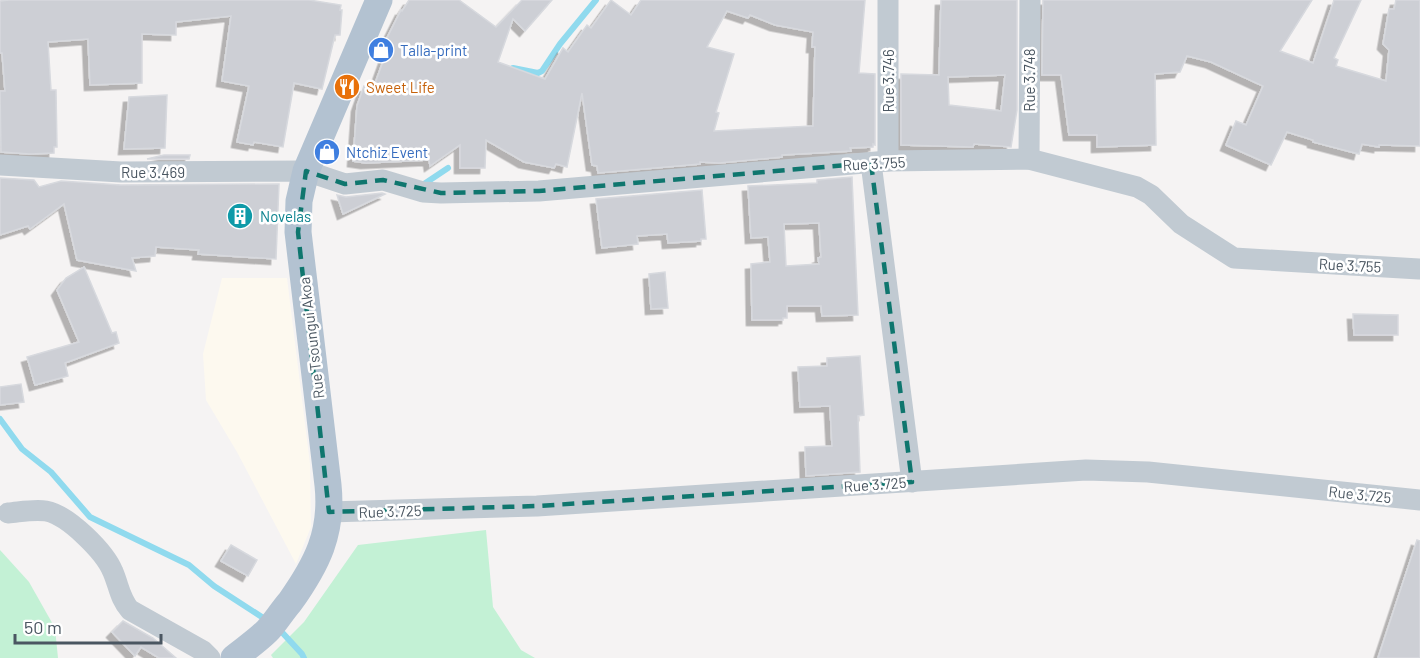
<svg xmlns="http://www.w3.org/2000/svg" width="1420" height="658" viewBox="0 0 1420 658" font-family="Barlow,sans-serif">
<defs>
<filter id="shadow"><feDropShadow dx="-5.5" dy="5.5" stdDeviation="0" flood-color="#0004"/></filter>
</defs>
<rect width="100%" height="100%" fill="#f5f3f3"/>
<!-- commercial -->
<polygon fill="#fdf9ef" points="222,278 287,278 310,464 311,527 296,564 237,452 206,400 203,354"/>
<!-- green -->
<g fill="#c3f1d5">
<polygon points="486,530 493,607 521,650 535,658 273,658 271,655 304,622 358,545"/>
<polygon points="0,550 29,582 55,628 58,658 0,658"/>
</g>
<g fill="none" stroke-linecap="round" stroke-linejoin="round">
<!-- stream -->
<g stroke="#90daee" stroke-width="6">
<polyline points="513,68 538,73 542,71 560,44 596,0"/>
<polyline points="424,184 448,168"/>
<polyline points="0,419 22,449 51,472 90,517 189,565 214,586 268,621"/>
<polyline points="279,629 302,654 304,658"/>
</g>
</g>
<!-- building -->
<g fill="#cdcfd5" stroke="#d7d9de" stroke-width="1.5" fill-rule="evenodd" filter="url(#shadow)">
<polygon points="9,0 309,0 341,5 340,10 342,10 340,35 335,35 322,89 294,83 283,147 254,142 253,145 237,142 249,86 222,81 231,16 176,22 176,35 142,34 142,83 90,85 88,39 48,42 51,90 56,90 57,147 54,147 54,153 30,154 1,152 0,91 5,91 2,53 0,53 0,1"/>
<path d="M 409,0 L 459,0 L 496,27 L 522,0 L 552,0 L 525,31 L 513,19 L 498,62 L 545,79 L 563,48 L 568,52 L 587,25 L 591,28 L 611,0 L 631,15 L 641,0 L 865,0 L 859,73 L 875,74 L 875,145 L 873,144 L 873,147 L 850,148 L 851,151 L 782,155 L 782,157 L 719,163 L 700,162 L 700,164 L 598,173 L 597,166 L 592,165 L 582,93 L 567,167 L 556,164 L 554,168 L 524,162 L 486,140 L 485,168 L 460,168 L 460,145 L 430,166 L 429,160 L 366,163 L 353,161 L 357,106 L 364,86 L 373,89 L 390,42 L 386,40 L 401,10 L 402,11 ZM 727,11 L 748,18 L 750,15 L 775,25 L 813,32 L 812,47 L 815,47 L 813,126 L 714,131 L 719,113 L 716,112 L 734,54 L 707,47 Z"/>
<path d="M 941,0 L 1017,0 L 1017,110 L 1011,147 L 974,144 L 973,147 L 901,145 L 901,74 L 939,75 ZM 1005,75 L 1001,111 L 949,105 L 948,77 Z"/>
<polygon points="1043,0 1312,0 1280,51 1313,63 1334,0 1361,0 1334,58 1338,60 1336,66 1386,81 1389,50 1383,44 1389,9 1394,9 1396,0 1420,0 1420,146 1379,145 1379,147 1362,144 1359,154 1313,142 1313,140 1287,132 1271,165 1226,145 1236,121 1246,125 1263,86 1211,62 1187,56 1180,72 1155,74 1156,145 1097,147 1097,135 1069,135 1061,75 1042,75"/>
<polygon points="167,95 165,148 124,149 129,97"/>
<polygon points="164,155 190,155 189,159 147,159"/>
<path d="M 852,177 L 858,315 L 822,316 L 821,306 L 787,306 L 787,318 L 783,318 L 783,320 L 752,320 L 751,264 L 770,262 L 768,237 L 751,238 L 748,186 L 817,183 L 817,180 ZM 819,223 L 821,257 L 818,258 L 819,264 L 786,266 L 784,224 Z"/>
<polygon points="0,178 34,180 39,187 61,181 121,185 279,184 276,259 198,254 199,250 156,247 155,256 132,258 136,271 77,260 64,204 30,229 28,226 0,235"/>
<polygon points="702,190 706,239 701,239 701,241 668,243 667,234 637,236 638,244 602,248 596,199"/>
<polygon points="382,193 385,194 343,214 337,195 346,197"/>
<polygon points="84,267 112,333 116,332 119,343 65,363 68,376 35,385 27,357 79,342 57,290 66,278"/>
<polygon points="665,272 668,308 651,309 649,274"/>
<polygon points="1353,314 1398,315 1398,335 1354,335"/>
<polygon points="860,356 864,415 858,416 860,472 806,476 805,447 832,446 830,406 800,407 798,367 827,366 827,358"/>
<polygon points="21,384 24,402 0,405 0,387"/>
<polygon points="1417,540 1420,541 1420,658 1378,658"/>
<polygon points="231,545 257,560 248,576 221,561"/>
<polygon points="123,621 153,638 176,658 159,658 141,647 135,656 112,632"/>
</g>
<g fill="none" stroke-linecap="round" stroke-linejoin="round">
<!-- minor -->
<g stroke="#c1cad2" stroke-width="21">
<polyline points="888,0 888,161"/>
<polyline points="1029,159 1030,0"/>
<polyline points="871,163 912,482"/>
<polyline points="0,165 121,172 306,171 345,184 383,180 423,192 441,193 539,191 888,161 1029,159 1137,187 1151,195 1181,224 1234,258 1419,269"/>
<polyline points="329,512 537,506 1086,470 1148,472 1420,500"/>
<path d="M 8,513 C 20,512 34,509 46,511 C 68,515 105,552 113,572 C 119,586 120,599 130,610 L 203,651 L 210,658"/>
</g>
<!-- major -->
<path stroke="#b3c2d1" stroke-width="27" d="M 234,658 C 245,649 257,641 267,631 C 275,623 282,611 290,602 C 317,564 333,533 328,485 L 298,232 L 299,201 L 306,171 L 379,0"/>
</g>
<!-- marked area -->
<path fill="none" stroke="#0f766e" stroke-width="4.5" stroke-dasharray="12 8" stroke-linejoin="round" d="M 871,163 L 912,482 L 537,506 L 329,512 L 298,232 L 306,171 L 345,184 L 383,180 L 441,193 L 539,191 Z"/>
<!-- icons -->
<defs>
<g id="shop-disc" transform="scale(1.35)"><circle r="9.5" fill="#3f7fe0" stroke="#fff"/><path d="M-5-2.5h2.3a2.7 3.5 0 0 1 5.4 0H5L5.5 6h-11ZM-1.5-2.5h3a1.5 2.3 0 0 0-3 0Z" fill="#fff"/></g>
<g id="restaurant-disc" transform="scale(1.35)"><circle r="9.5" fill="#e8710a" stroke="#fff"/><path d="M-5-6h1v4h1v-4h1v4h1v-4h1v5L-1.5 .5V6h-2V.5L-5-1ZM5-6V6H3V1.5H1.5Q1.5-4 5-6Z" fill="#fff"/></g>
<g id="building-disc" transform="scale(1.35)"><circle r="9.5" fill="#0f9aa8" stroke="#fff"/><path d="M-4-6H4V6H1V3H-1V6H-4ZM-2.5-4.3h1.7v1.8h-1.7ZM.8-4.3h1.7v1.8H.8ZM-2.5-1h1.7V.8h-1.7ZM.8-1h1.7V.8H.8Z" fill="#fff"/></g>
</defs>
<g fill-rule="evenodd">
<use href="#shop-disc" x="381" y="50"/>
<use href="#restaurant-disc" x="347" y="87"/>
<use href="#shop-disc" x="327" y="152"/>
<use href="#building-disc" x="240" y="216"/>
</g>
<g text-anchor="middle" dominant-baseline="central" stroke-width="5" stroke-linejoin="round" paint-order="stroke">
<!-- shop labels -->
<g font-size="15" fill="#366cbe" stroke="#fff" text-anchor="start">
<text x="400" y="50">Talla-print</text>
<text x="346" y="152">Ntchiz Event</text>
</g>
<!-- street labels -->
<g font-size="15" fill="#4a5661" stroke="#fff">
<text transform="translate(1029 80) rotate(-90)">Rue 3.748</text>
<text transform="translate(888 81) rotate(-90)">Rue 3.746</text>
<text transform="translate(874 163) rotate(-3)">Rue 3.755</text>
<text x="153" y="172">Rue 3.469</text>
<text transform="translate(1350 265) rotate(3)">Rue 3.755</text>
<text transform="translate(311 338) rotate(-97)">Rue Tsoungui Akoa</text>
<text transform="translate(875 484) rotate(-4)">Rue 3.725</text>
<text transform="translate(1360 494) rotate(6)">Rue 3.725</text>
<text transform="translate(390 511) rotate(-2)">Rue 3.725</text>
</g>
<!-- food labels -->
<g font-size="15" fill="#c56008" stroke="#fff" text-anchor="start">
<text x="366" y="87">Sweet Life</text>
</g>
<!-- culture labels -->
<g font-size="15" fill="#0d838f" stroke="#fff" text-anchor="start">
<text x="260" y="216">Novelas</text>
</g>
</g>
<!-- scale -->
<path d="M15 634v9h146v-9" fill="none" stroke="#4a5661" stroke-width="3"/>
<text x="24" y="634" font-size="18" fill="#4a5661" stroke="#ffffff" stroke-width="4.5" paint-order="stroke">50 m</text>
</svg>
